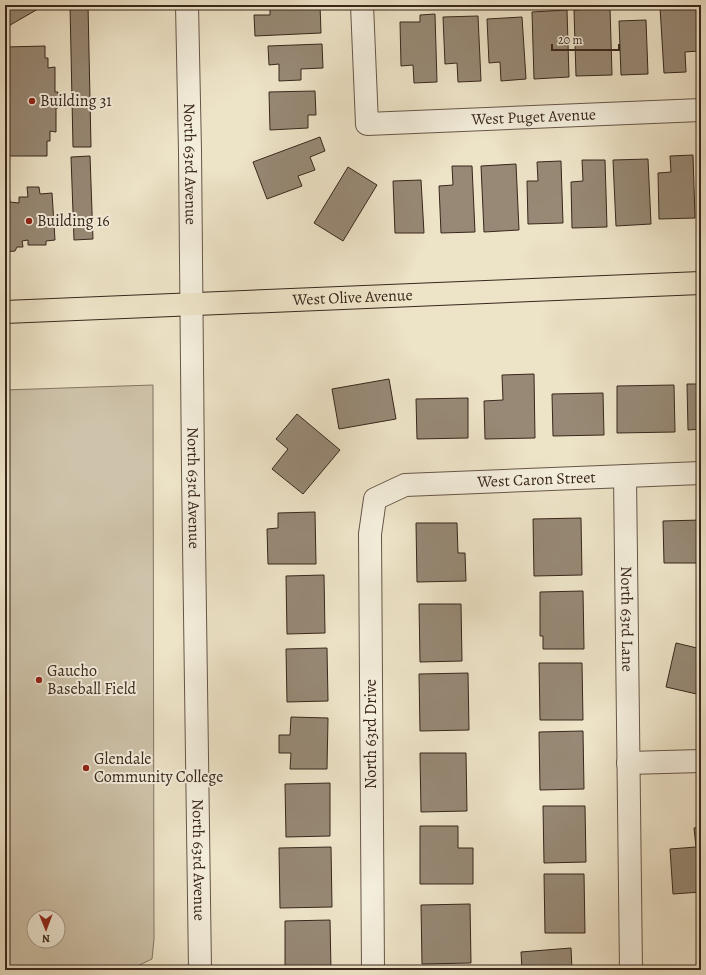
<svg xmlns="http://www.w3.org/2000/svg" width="706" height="975" viewBox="0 0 706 975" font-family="Alegreya,serif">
<rect width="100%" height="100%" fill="#ede3c7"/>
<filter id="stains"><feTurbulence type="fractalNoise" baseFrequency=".005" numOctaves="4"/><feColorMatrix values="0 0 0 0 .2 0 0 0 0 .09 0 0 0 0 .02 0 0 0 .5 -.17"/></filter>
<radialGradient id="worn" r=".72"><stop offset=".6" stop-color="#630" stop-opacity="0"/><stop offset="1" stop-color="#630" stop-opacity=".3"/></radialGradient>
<!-- green -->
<path fill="#cec3aa" stroke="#847563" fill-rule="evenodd" d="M 153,385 L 154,939 L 152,959 L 133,968 L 98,970 L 5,970 L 5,390 ZM 34,917 L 58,917 L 58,941 L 34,941 Z"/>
<!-- building -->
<g fill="#978975" stroke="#39271c">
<polygon points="5,5 36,5 38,9 5,28"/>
<polygon points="70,5 88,5 91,147 73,147"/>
<polygon points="270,5 320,5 321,33 255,36 254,15 270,15"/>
<polygon points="696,6 699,51 685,52 686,72 664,73 660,7"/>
<polygon points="610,8 612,75 576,76 574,10"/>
<polygon points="567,10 569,77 534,79 532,12"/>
<polygon points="435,14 437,82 414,83 413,65 401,66 400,22 420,22 420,15"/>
<polygon points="478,16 481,81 458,82 457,63 445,64 443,17"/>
<polygon points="522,17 526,79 501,81 500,62 489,63 487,19"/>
<polygon points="646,20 648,74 621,75 619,21"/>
<polygon points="322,44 323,68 301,69 301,80 279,81 279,64 269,65 268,46"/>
<polygon points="45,46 45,58 48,58 48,68 55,67 55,92 58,92 58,108 56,108 56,132 50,131 50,141 47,141 47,156 5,156 5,118 7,117 5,95 7,96 7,85 5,86 5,47"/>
<polygon points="315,91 316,115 308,115 308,128 270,130 269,92"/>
<polygon points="320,137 325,151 310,157 315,170 298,176 302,186 267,199 253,162"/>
<polygon points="693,155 695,218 659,219 658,173 671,172 670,156"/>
<polygon points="90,156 93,239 74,240 71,157"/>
<polygon points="648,159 651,224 616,226 613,160"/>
<polygon points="582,160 605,160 607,227 572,228 571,182 583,181"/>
<polygon points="561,161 563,223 528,224 527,181 538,181 537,162"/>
<polygon points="516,164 519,230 484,232 481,166"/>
<polygon points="452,166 472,166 475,232 441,233 439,186 453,185"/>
<polygon points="348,167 377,185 343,241 314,223"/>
<polygon points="421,180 424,233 395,233 393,181"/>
<polygon points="27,187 39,187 40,194 52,193 55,240 46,241 46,245 28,245 28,240 22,241 23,247 17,247 15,251 5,252 5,192 9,192 10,202 19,203 19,197 28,197"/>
<polygon points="534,374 535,438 485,439 484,401 503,400 502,375"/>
<polygon points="389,379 396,419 339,429 332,389"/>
<polygon points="687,384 701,384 701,429 688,430"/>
<polygon points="674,385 675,432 617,433 617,386"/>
<polygon points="603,393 604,435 553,436 552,394"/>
<polygon points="468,398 468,438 417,439 416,399"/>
<polygon points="297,414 340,450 303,494 272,469 288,449 276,439"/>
<polygon points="315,512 316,564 268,564 267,529 278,528 278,513"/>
<polygon points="581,518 582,575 534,576 533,519"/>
<polygon points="701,520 701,563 664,563 663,521"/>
<polygon points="416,523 457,523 458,553 465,553 466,581 417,582"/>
<polygon points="324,575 325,633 287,634 286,576"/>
<polygon points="583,591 584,649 543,649 543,636 540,636 540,592"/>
<polygon points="419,604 461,604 462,661 420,662"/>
<polygon points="676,643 701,649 701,695 666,687"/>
<polygon points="327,648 328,701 287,702 286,649"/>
<polygon points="539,663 582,663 583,720 540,720"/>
<polygon points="468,673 469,730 420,731 419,674"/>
<polygon points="291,717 328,718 327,769 290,769 291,753 279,753 279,735 290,735"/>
<polygon points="583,731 584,789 540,790 539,732"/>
<polygon points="420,753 466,753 467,811 421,812"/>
<polygon points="330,783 330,836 286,837 285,784"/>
<polygon points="543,806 585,806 586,862 544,863"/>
<polygon points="420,826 458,826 458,848 473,848 473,884 420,884"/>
<polygon points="701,827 701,892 673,894 670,849 696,847 694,828"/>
<polygon points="331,847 332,907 280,908 279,848"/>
<polygon points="544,874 584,874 585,933 545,933"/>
<polygon points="470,904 471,963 422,964 421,905"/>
<polygon points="330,920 331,970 285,970 285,921"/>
<polygon points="571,948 572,970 522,970 521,952"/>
</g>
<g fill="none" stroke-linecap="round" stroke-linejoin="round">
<!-- minor casing -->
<g stroke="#665647" stroke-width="24">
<g id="minor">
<path id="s1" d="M 187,5 L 190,151 L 193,471 L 200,970"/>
<path id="s2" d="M 362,5 L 367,124 L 701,110"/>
<path id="s3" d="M 625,476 L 631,970"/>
<polyline points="628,763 701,761"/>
<path id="s4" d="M 373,970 L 370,534 L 375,499 L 405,485 L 701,473"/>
</g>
</g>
<!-- major casing -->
<g stroke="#39271c" stroke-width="24">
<g id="major">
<path id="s5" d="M 5,312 L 701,283"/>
</g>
</g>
<!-- minor -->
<use href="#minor" stroke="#f3eddb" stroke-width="22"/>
<!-- major -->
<use href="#major" stroke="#ede3c7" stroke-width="22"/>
</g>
<!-- markers -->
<g fill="#8f2418" stroke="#f3eddb" stroke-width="1.5">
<circle cx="32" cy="101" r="4"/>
<circle cx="29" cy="221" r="4"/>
<circle cx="39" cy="680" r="4"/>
<circle cx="86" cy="768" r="4"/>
</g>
<g text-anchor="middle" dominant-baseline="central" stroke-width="4" stroke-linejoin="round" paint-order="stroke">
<!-- poi labels -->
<g font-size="16" fill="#39271c" stroke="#f3eddb" text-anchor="start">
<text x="40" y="101">Building 31</text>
<text x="37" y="221">Building 16</text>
<text x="47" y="671">Gaucho<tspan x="47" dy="18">Baseball Field</tspan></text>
<text x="94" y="759">Glendale<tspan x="94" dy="18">Community College</tspan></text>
</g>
<!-- street labels -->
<g font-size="16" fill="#39271c" stroke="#f3eddb">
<text stroke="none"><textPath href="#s2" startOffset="286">West Puget Avenue</textPath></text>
<text stroke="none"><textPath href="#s1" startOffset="159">North 63rd Avenue</textPath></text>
<text stroke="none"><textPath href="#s5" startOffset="348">West Olive Avenue</textPath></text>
<text stroke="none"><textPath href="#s4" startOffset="636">West Caron Street</textPath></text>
<text stroke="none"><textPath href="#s1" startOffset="483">North 63rd Avenue</textPath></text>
<text stroke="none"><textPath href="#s3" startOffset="143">North 63rd Lane</textPath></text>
<text transform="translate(371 734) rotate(-90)">North 63rd Drive</text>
<text stroke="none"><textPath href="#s1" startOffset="855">North 63rd Avenue</textPath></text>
</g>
</g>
<!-- margin -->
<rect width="706" height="975" fill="none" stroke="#ede3c7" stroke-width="20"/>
<rect x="6" y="6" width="694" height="963" fill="none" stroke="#39271c" stroke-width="2"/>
<rect x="10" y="10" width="686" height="955" fill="none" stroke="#39271c"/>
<!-- north arrow -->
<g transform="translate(46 929) rotate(179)"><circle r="19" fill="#f3eddb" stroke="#a99e8f"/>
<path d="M0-3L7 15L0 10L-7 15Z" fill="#8f2418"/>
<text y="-6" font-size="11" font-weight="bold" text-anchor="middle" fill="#39271c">N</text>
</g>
<!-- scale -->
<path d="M552 44v6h67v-6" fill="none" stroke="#39271c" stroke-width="2"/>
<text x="558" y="44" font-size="12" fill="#39271c" stroke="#f3eddb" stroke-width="3" paint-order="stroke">20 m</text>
<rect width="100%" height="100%" filter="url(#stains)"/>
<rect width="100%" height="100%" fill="url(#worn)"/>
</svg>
